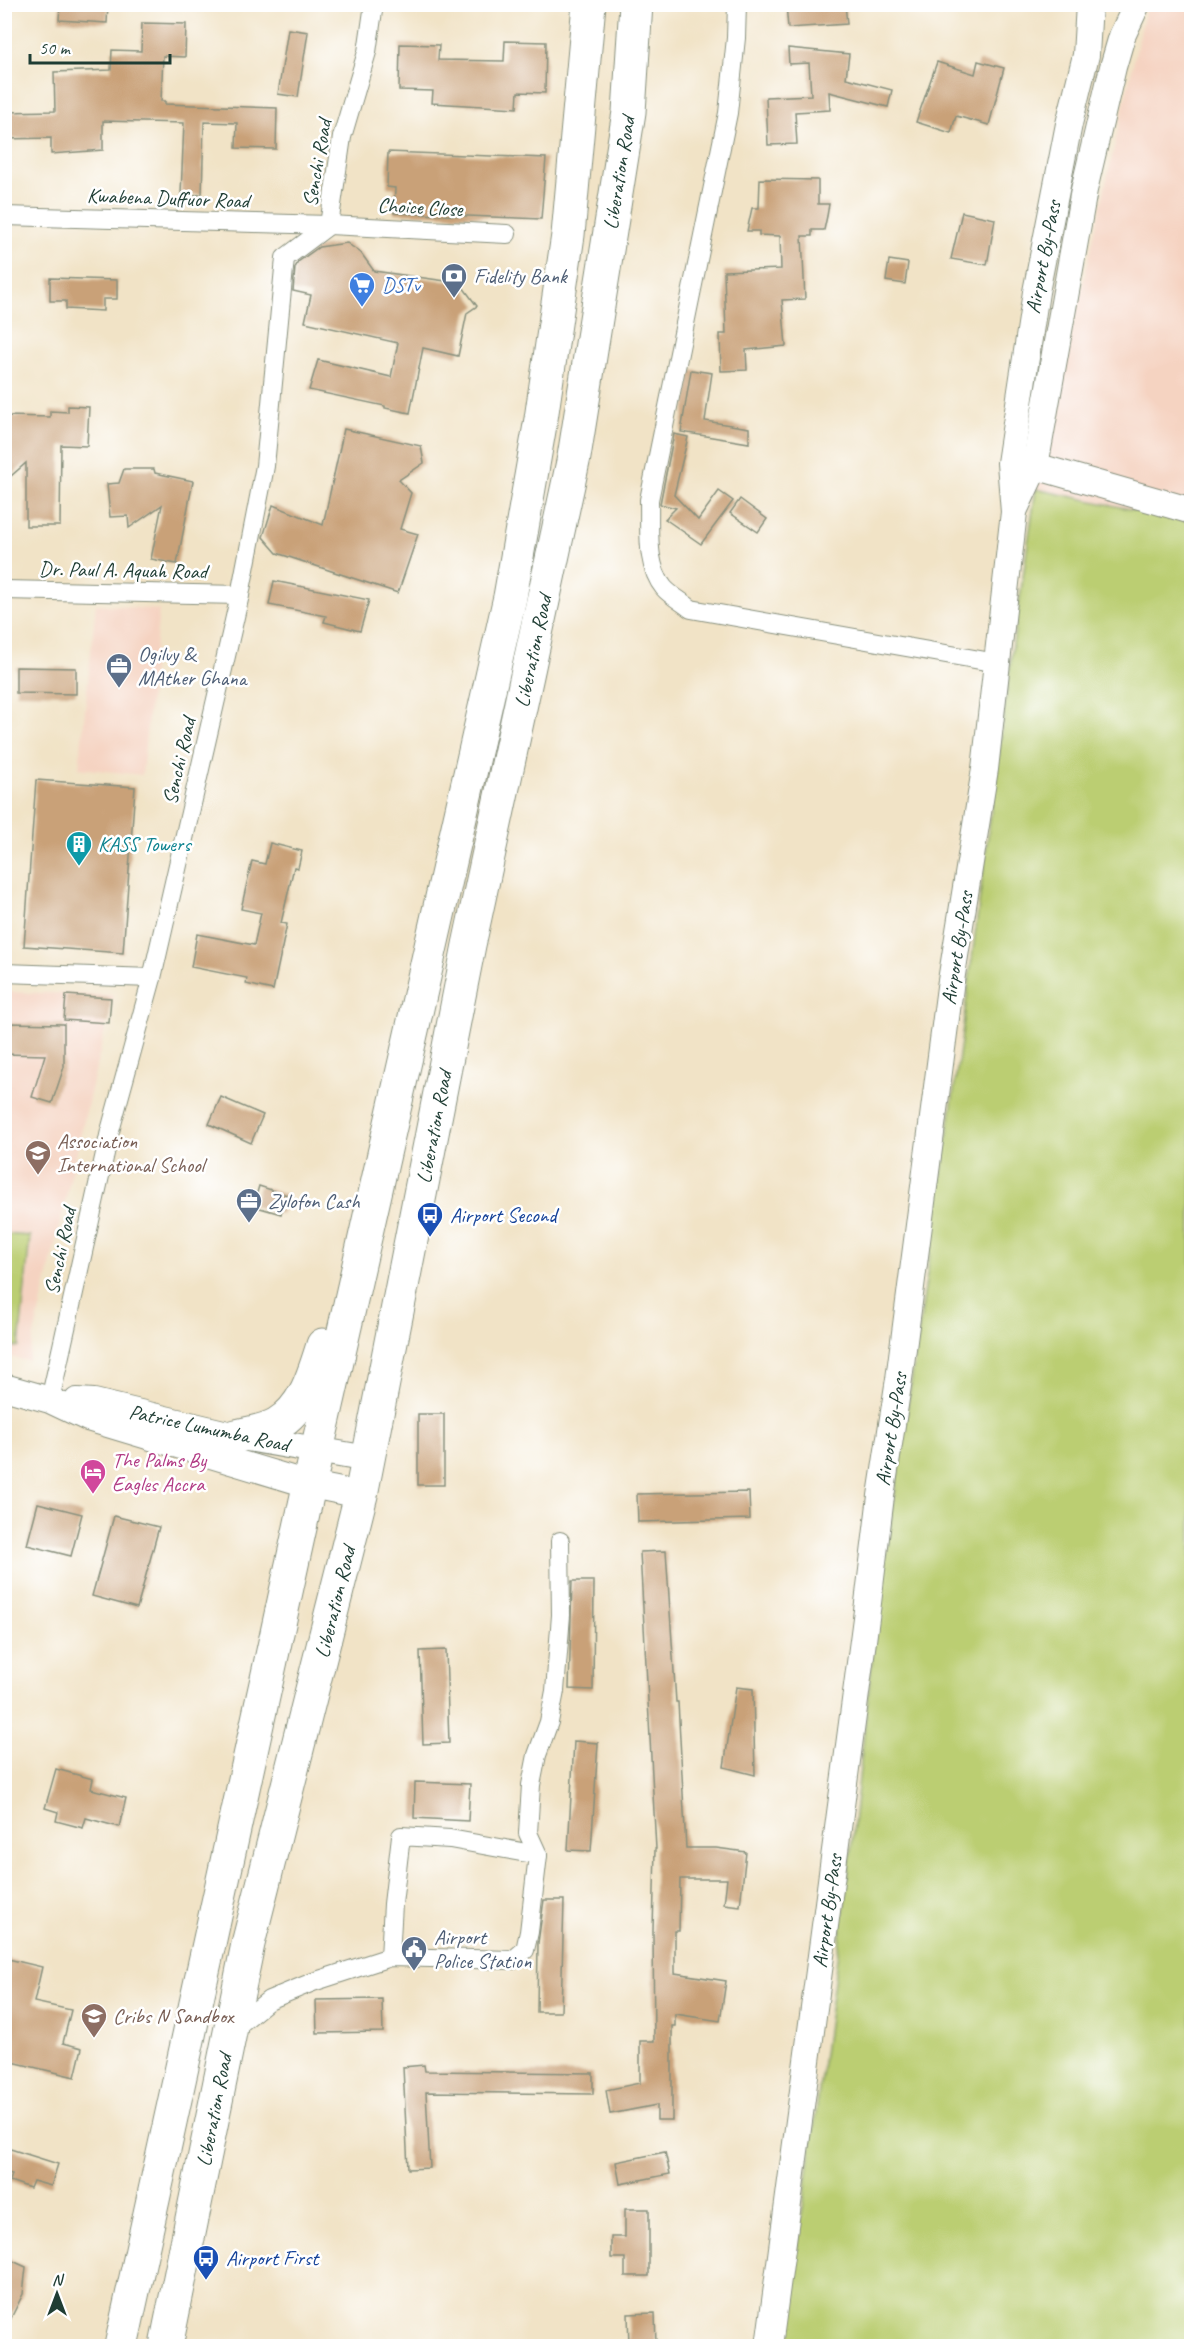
<svg xmlns="http://www.w3.org/2000/svg" width="1196" height="2351" viewBox="0 0 1196 2351" font-family="Caveat,sans-serif">
<rect width="100%" height="100%" fill="#fff"/>
<filter id="ink" filterUnits="userSpaceOnUse"><feTurbulence type="fractalNoise" baseFrequency=".0167" numOctaves="2"/><feDisplacementMap in="SourceGraphic" scale="12" xChannelSelector="R" yChannelSelector="G"/><feConvolveMatrix kernelMatrix="1 2 1 2 8 2 1 2 1" color-interpolation-filters="sRGB"/></filter>
<filter id="wash" filterUnits="userSpaceOnUse"><feTurbulence type="fractalNoise" baseFrequency=".008" numOctaves="4" result="noise"/><feDisplacementMap in="SourceGraphic" scale="24" xChannelSelector="R" yChannelSelector="G"/><feGaussianBlur stdDeviation="1.35" result="paint"/><feColorMatrix in="noise" values="0 0 0 0 0 0 0 0 0 0 0 0 0 0 0 0 0 1.4 0 .05"/><feComposite in="paint" operator="in"/></filter>
<g filter="url(#wash)">
<rect width="100%" height="100%" fill="#f1e3c6"/>
<!-- built -->
<g fill="#f5d3c1">
<polygon points="1150,5 1191,5 1191,522 1036,489 1145,12"/>
<polygon points="96,604 159,610 142,775 79,768"/>
<polygon points="5,992 113,995 28,1361 5,1356"/>
</g>
<!-- green -->
<g fill="#bbce72" stroke="#6d8653" stroke-width="1.5">
<polygon points="1036,489 1191,522 1191,2346 784,2346 847,1886 877,1616 961,1042 1012,651"/>
<polygon points="4,1234 30,1236 19,1347 5,1346"/>
</g>
<g id="blocks">
<!-- building -->
<g fill="#c9a178">
<polygon points="60,4 108,4 107,23 59,20"/>
<polygon points="786,4 845,4 847,24 788,28"/>
<polygon points="142,23 186,24 185,57 163,56 161,101 165,101 165,104 277,108 276,149 236,148 237,123 204,122 202,195 181,194 184,123 103,121 103,150 51,154 51,138 4,139 4,112 55,111 54,72 111,70 112,50 141,51"/>
<polygon points="288,29 308,32 298,97 278,94"/>
<polygon points="505,41 546,42 545,93 518,92 517,108 432,103 433,91 399,90 400,44 439,45 438,60 504,61"/>
<polygon points="788,48 849,54 846,78 892,90 888,107 829,92 830,110 795,112 797,144 768,145 766,97 811,95 809,63 789,64"/>
<polygon points="978,61 1004,68 989,125 956,116 951,133 916,122 937,62 975,74"/>
<polygon points="388,152 546,158 541,219 394,213 395,188 387,187"/>
<polygon points="760,179 818,180 818,204 829,204 827,216 824,230 812,230 812,236 802,236 805,299 782,300 786,346 746,350 747,370 721,371 720,334 726,334 724,271 781,269 780,236 759,235 759,231 747,231 752,208 759,208"/>
<polygon points="962,212 995,219 987,265 951,259"/>
<polygon points="347,243 361,253 374,271 460,283 477,306 467,313 458,356 423,348 410,413 385,408 385,406 309,390 318,360 391,377 398,343 305,322 311,295 293,291 295,268 298,262 319,247"/>
<polygon points="889,260 908,263 905,284 886,281"/>
<polygon points="50,278 117,280 117,299 103,299 103,311 66,309 66,301 50,301"/>
<polygon points="691,370 712,373 705,421 749,428 749,443 681,432"/>
<polygon points="68,406 89,407 87,446 61,445 60,526 26,526 26,463 4,482 4,416 50,417 50,411 68,412"/>
<polygon points="344,429 421,446 424,463 399,480 411,493 400,529 418,534 398,593 277,553 263,537 273,505 323,525"/>
<polygon points="674,434 688,437 674,495 698,520 719,491 733,501 701,544 665,519 676,508 660,504"/>
<polygon points="124,469 154,469 155,473 193,481 177,564 151,559 162,505 129,528 128,516 110,517 107,484 119,483"/>
<polygon points="740,499 767,519 758,532 730,513"/>
<polygon points="274,581 369,600 360,631 324,622 326,616 269,605"/>
<polygon points="16,667 76,668 76,694 16,693"/>
<polygon points="36,780 135,787 123,953 24,946"/>
<polygon points="270,843 302,851 298,868 294,867 281,923 287,924 273,990 246,984 247,978 191,967 197,934 254,945 261,913 241,909 252,861 265,864"/>
<polygon points="66,995 111,998 109,1023 64,1020"/>
<polygon points="4,1023 64,1024 64,1067 52,1103 32,1097 45,1055 4,1054"/>
<polygon points="221,1097 263,1115 251,1143 209,1124"/>
<polygon points="259,1186 287,1195 281,1214 253,1206"/>
<rect x="418" y="1414" width="26" height="71"/>
<polygon points="749,1492 750,1519 638,1522 637,1494"/>
<polygon points="38,1503 82,1514 71,1556 27,1545"/>
<polygon points="114,1516 159,1527 137,1608 92,1596"/>
<polygon points="666,1551 676,1702 678,1702 686,1848 716,1848 746,1852 740,1906 724,1904 727,1879 680,1879 679,1931 675,1931 675,1973 726,1981 720,2021 675,2014 675,2026 672,2026 672,2120 657,2120 657,2105 610,2114 606,2090 640,2083 640,2041 654,2041 653,1931 655,1849 656,1849 640,1552"/>
<polygon points="572,1581 594,1581 593,1690 569,1689"/>
<polygon points="446,1650 449,1743 423,1744 420,1651"/>
<polygon points="736,1687 753,1689 755,1775 724,1767"/>
<polygon points="574,1741 598,1743 591,1851 568,1850"/>
<polygon points="56,1769 93,1779 91,1789 126,1798 119,1827 86,1818 83,1828 56,1821 58,1812 45,1808"/>
<polygon points="415,1782 470,1784 468,1821 414,1818"/>
<polygon points="544,1900 564,1900 561,2012 537,2012 538,1943"/>
<polygon points="4,1958 42,1967 34,2002 71,2010 63,2043 82,2048 75,2077 4,2060"/>
<polygon points="382,1999 383,2032 317,2033 316,2000"/>
<polygon points="424,2065 425,2071 593,2073 593,2094 426,2092 430,2168 408,2169 403,2067"/>
<polygon points="4,2147 58,2164 51,2186 33,2181 30,2188 10,2181 12,2174 4,2172"/>
<polygon points="665,2152 670,2174 620,2184 616,2162"/>
<polygon points="625,2209 649,2209 649,2276 625,2276 625,2258 611,2258 611,2237 625,2237"/>
<polygon points="4,2257 26,2267 23,2294 4,2332"/>
<polygon points="655,2313 656,2346 629,2346 628,2314"/>
</g>
</g>
</g>
<g filter="url(#ink)">
<use href="#blocks" fill-opacity="0" stroke="#88907d" stroke-width="1.5"/>
<g fill="none" stroke-linecap="round" stroke-linejoin="round">
<!-- street casing -->
<g stroke="#88907d" stroke-width="20">
<g id="street">
<path d="M 737,4 L 736,38 L 728,113 L 649,500 C 650,528 645,565 664,588 C 671,596 683,602 691,609 L 997,663"/>
<polyline points="4,216 329,225 507,234"/>
<polyline points="4,590 240,595"/>
<polyline points="4,973 152,978"/>
<polyline points="50,1400 110,1131 152,978 240,595 265,466 285,258 329,225 342,137 367,52 374,4"/>
<polyline points="538,1855 528,1833 531,1785 537,1755 549,1722 555,1691 561,1615 560,1541"/>
<polyline points="232,2030 269,2000 313,1982 390,1957 513,1960 525,1950 529,1932 538,1855 450,1839 401,1836 393,1904 390,1957"/>
</g>
</g>
<!-- secondary casing -->
<g stroke="#88907d" stroke-width="28">
<g id="secondary">
<polyline points="1018,464 1035,466 1192,511"/>
<polyline points="1015,509 1035,466 1084,190 1113,67 1122,36 1137,4"/>
<polyline points="4,1387 50,1400 88,1418 311,1485 361,1495"/>
<polyline points="77,1401 94,1402 236,1436 368,1459"/>
<polyline points="769,2346 868,1603 881,1496 899,1379 950,987 985,769 1014,512 1010,463 1036,292 1069,124 1086,55 1089,4"/>
</g>
</g>
<!-- highway casing -->
<g stroke="#88907d" stroke-width="35">
<g id="highway">
<path d="M 236,1436 C 250,1433 265,1431 277,1424 C 305,1408 314,1373 323,1345"/>
<polyline points="121,2346 317,1450 510,597 541,419 568,235 589,4"/>
<polyline points="166,2346 248,1944 361,1495 469,945 574,457 629,112 636,4"/>
</g>
</g>
<!-- street -->
<use href="#street" stroke="#fff" stroke-width="18"/>
<!-- secondary -->
<use href="#secondary" stroke="#fff" stroke-width="26"/>
<!-- highway -->
<use href="#highway" stroke="#fff" stroke-width="33"/>
</g>
</g>
<!-- icons -->
<defs>
<g id="bank-pin" transform="scale(1.35)"><path d="M0 17L-7.5 6A9.5 9.5 0 1 1 7.5 6Z" fill="#5c6f8a" stroke="#fff"/><path d="M-6-4H6V4H-6ZM0-2.3a2.3 2.3 0 1 0 0 4.6a2.3 2.3 0 1 0 0-4.6Z" fill="#fff"/></g>
<g id="supermarket-pin" transform="scale(1.35)"><path d="M0 17L-7.5 6A9.5 9.5 0 1 1 7.5 6Z" fill="#3f7fe0" stroke="#fff"/><path d="M-6-5.5h2.5l.6 2H6L4.5 2H-2.5L-4.4-4H-6ZM-1.5 3.2a1.3 1.3 0 1 0 .1 0ZM3 3.2a1.3 1.3 0 1 0 .1 0Z" fill="#fff"/></g>
<g id="office-pin" transform="scale(1.35)"><path d="M0 17L-7.5 6A9.5 9.5 0 1 1 7.5 6Z" fill="#5c6f8a" stroke="#fff"/><path d="M-6-3h4V-5.5h4V-3h4V5H-6ZM-1-4.5V-3h2v-1.5ZM-6 0V1H6V0Z" fill="#fff"/></g>
<g id="building-pin" transform="scale(1.35)"><path d="M0 17L-7.5 6A9.5 9.5 0 1 1 7.5 6Z" fill="#0f9aa8" stroke="#fff"/><path d="M-4-6H4V6H1V3H-1V6H-4ZM-2.5-4.3h1.7v1.8h-1.7ZM.8-4.3h1.7v1.8H.8ZM-2.5-1h1.7V.8h-1.7ZM.8-1h1.7V.8H.8Z" fill="#fff"/></g>
<g id="school-pin" transform="scale(1.35)"><path d="M0 17L-7.5 6A9.5 9.5 0 1 1 7.5 6Z" fill="#8d6e63" stroke="#fff"/><path d="M0-5L7-2L0 1L-7-2ZM-4 1L0 2.5L4 1V4Q0 6-4 4Z" fill="#fff"/></g>
<g id="bus-pin" transform="scale(1.35)"><path d="M0 17L-7.5 6A9.5 9.5 0 1 1 7.5 6Z" fill="#1a4fb4" stroke="#fff"/><path d="M-5-6H5V4H4V6H2V4H-2V6H-4V4H-5ZM-3.5-4V0h7V-4ZM-3.5 1.2v1.5H-2V1.2ZM2 1.2v1.5H3.5V1.2Z" fill="#fff"/></g>
<g id="hotel-pin" transform="scale(1.35)"><path d="M0 17L-7.5 6A9.5 9.5 0 1 1 7.5 6Z" fill="#d1479c" stroke="#fff"/><path d="M-6-4.5h1.5V1H6V5H4.5V3h-9V5H-6ZM-4 0a1.8 1.8 0 1 1 3.6 0ZM.5 0V-2.5h3Q6-2.5 6 0Z" fill="#fff"/></g>
<g id="civic-pin" transform="scale(1.35)"><path d="M0 17L-7.5 6A9.5 9.5 0 1 1 7.5 6Z" fill="#5c6f8a" stroke="#fff"/><path d="M-.6-6.5H3V-4.5H.6V-3L4-1V1h2V6H-6V1h2V-1L-.6-3ZM-1.2 2.5V6h2.4V2.5Z" fill="#fff"/></g>
</defs>
<g fill-rule="evenodd">
<use href="#bank-pin" x="454" y="276"/>
<use href="#supermarket-pin" x="362" y="285"/>
<use href="#office-pin" x="119" y="666"/>
<use href="#building-pin" x="79" y="844"/>
<use href="#school-pin" x="38" y="1153"/>
<use href="#office-pin" x="249" y="1201"/>
<use href="#bus-pin" x="430" y="1215"/>
<use href="#hotel-pin" x="93" y="1472"/>
<use href="#civic-pin" x="414" y="1949"/>
<use href="#school-pin" x="94" y="2016"/>
<use href="#bus-pin" x="206" y="2258"/>
</g>
<g text-anchor="middle" dominant-baseline="central" stroke-width="5" stroke-linejoin="round" paint-order="stroke">
<!-- street labels -->
<g font-size="21" fill="#1f3d34" stroke="#fff">
<text transform="translate(317 163) rotate(-80)">Senchi Road</text>
<text transform="translate(619 173) rotate(-81)">Liberation Road</text>
<text transform="translate(168 198) rotate(2)">Kwabena Duffuor Road</text>
<text transform="translate(420 207) rotate(3)">Choice Close</text>
<text transform="translate(1043 257) rotate(-79)">Airport By-Pass</text>
<text transform="translate(123 570) rotate(1)">Dr. Paul A. Aquah Road</text>
<text transform="translate(533 651) rotate(-78)">Liberation Road</text>
<text transform="translate(179 761) rotate(-77)">Senchi Road</text>
<text transform="translate(957 948) rotate(-81)">Airport By-Pass</text>
<text transform="translate(434 1127) rotate(-79)">Liberation Road</text>
<text transform="translate(60 1251) rotate(-78)">Senchi Road</text>
<text transform="translate(209 1428) rotate(12)">Patrice Lumumba Road</text>
<text transform="translate(891 1429) rotate(-81)">Airport By-Pass</text>
<text transform="translate(335 1602) rotate(-76)">Liberation Road</text>
<text transform="translate(827 1911) rotate(-82)">Airport By-Pass</text>
<text transform="translate(214 2110) rotate(-79)">Liberation Road</text>
</g>
<!-- service labels -->
<g font-size="21" fill="#4e5e75" stroke="#fff" text-anchor="start">
<text x="474" y="276">Fidelity Bank</text>
<text x="138" y="654">Ogilvy &amp;<tspan x="138" dy="24">MAther Ghana</tspan></text>
<text x="268" y="1201">Zylofon Cash</text>
<text x="434" y="1937">Airport<tspan x="434" dy="24">Police Station</tspan></text>
</g>
<!-- shop labels -->
<g font-size="21" fill="#366cbe" stroke="#fff" text-anchor="start">
<text x="382" y="285">DSTv</text>
</g>
<!-- culture labels -->
<g font-size="21" fill="#0d838f" stroke="#fff" text-anchor="start">
<text x="98" y="844">KASS Towers</text>
</g>
<!-- education labels -->
<g font-size="21" fill="#785e54" stroke="#fff" text-anchor="start">
<text x="57" y="1141">Association<tspan x="57" dy="24">International School</tspan></text>
<text x="113" y="2016">Cribs N Sandbox</text>
</g>
<!-- transit labels -->
<g font-size="21" fill="#164399" stroke="#fff" text-anchor="start">
<text x="450" y="1215">Airport Second</text>
<text x="226" y="2258">Airport First</text>
</g>
<!-- hotel labels -->
<g font-size="21" fill="#b23c85" stroke="#fff" text-anchor="start">
<text x="112" y="1460">The Palms By<tspan x="112" dy="24">Eagles Accra</tspan></text>
</g>
</g>
<!-- margin -->
<rect width="1196" height="2351" fill="none" stroke="#fff" stroke-width="24"/>
<!-- north arrow -->
<g transform="translate(57 2294)" stroke="#ffffff" stroke-width="4.5" paint-order="stroke">
<path d="M0-4.5L10 22L0 15L-10 22Z" fill="#1f3d34"/>
<text y="-9" font-size="16" font-weight="bold" text-anchor="middle" fill="#1f3d34">N</text>
</g>
<!-- scale -->
<path d="M30 54v9h140v-9" fill="none" stroke="#1f3d34" stroke-width="3"/>
<text x="39" y="54" font-size="18" fill="#1f3d34" stroke="#ffffff" stroke-width="4.5" paint-order="stroke">50 m</text>
</svg>
